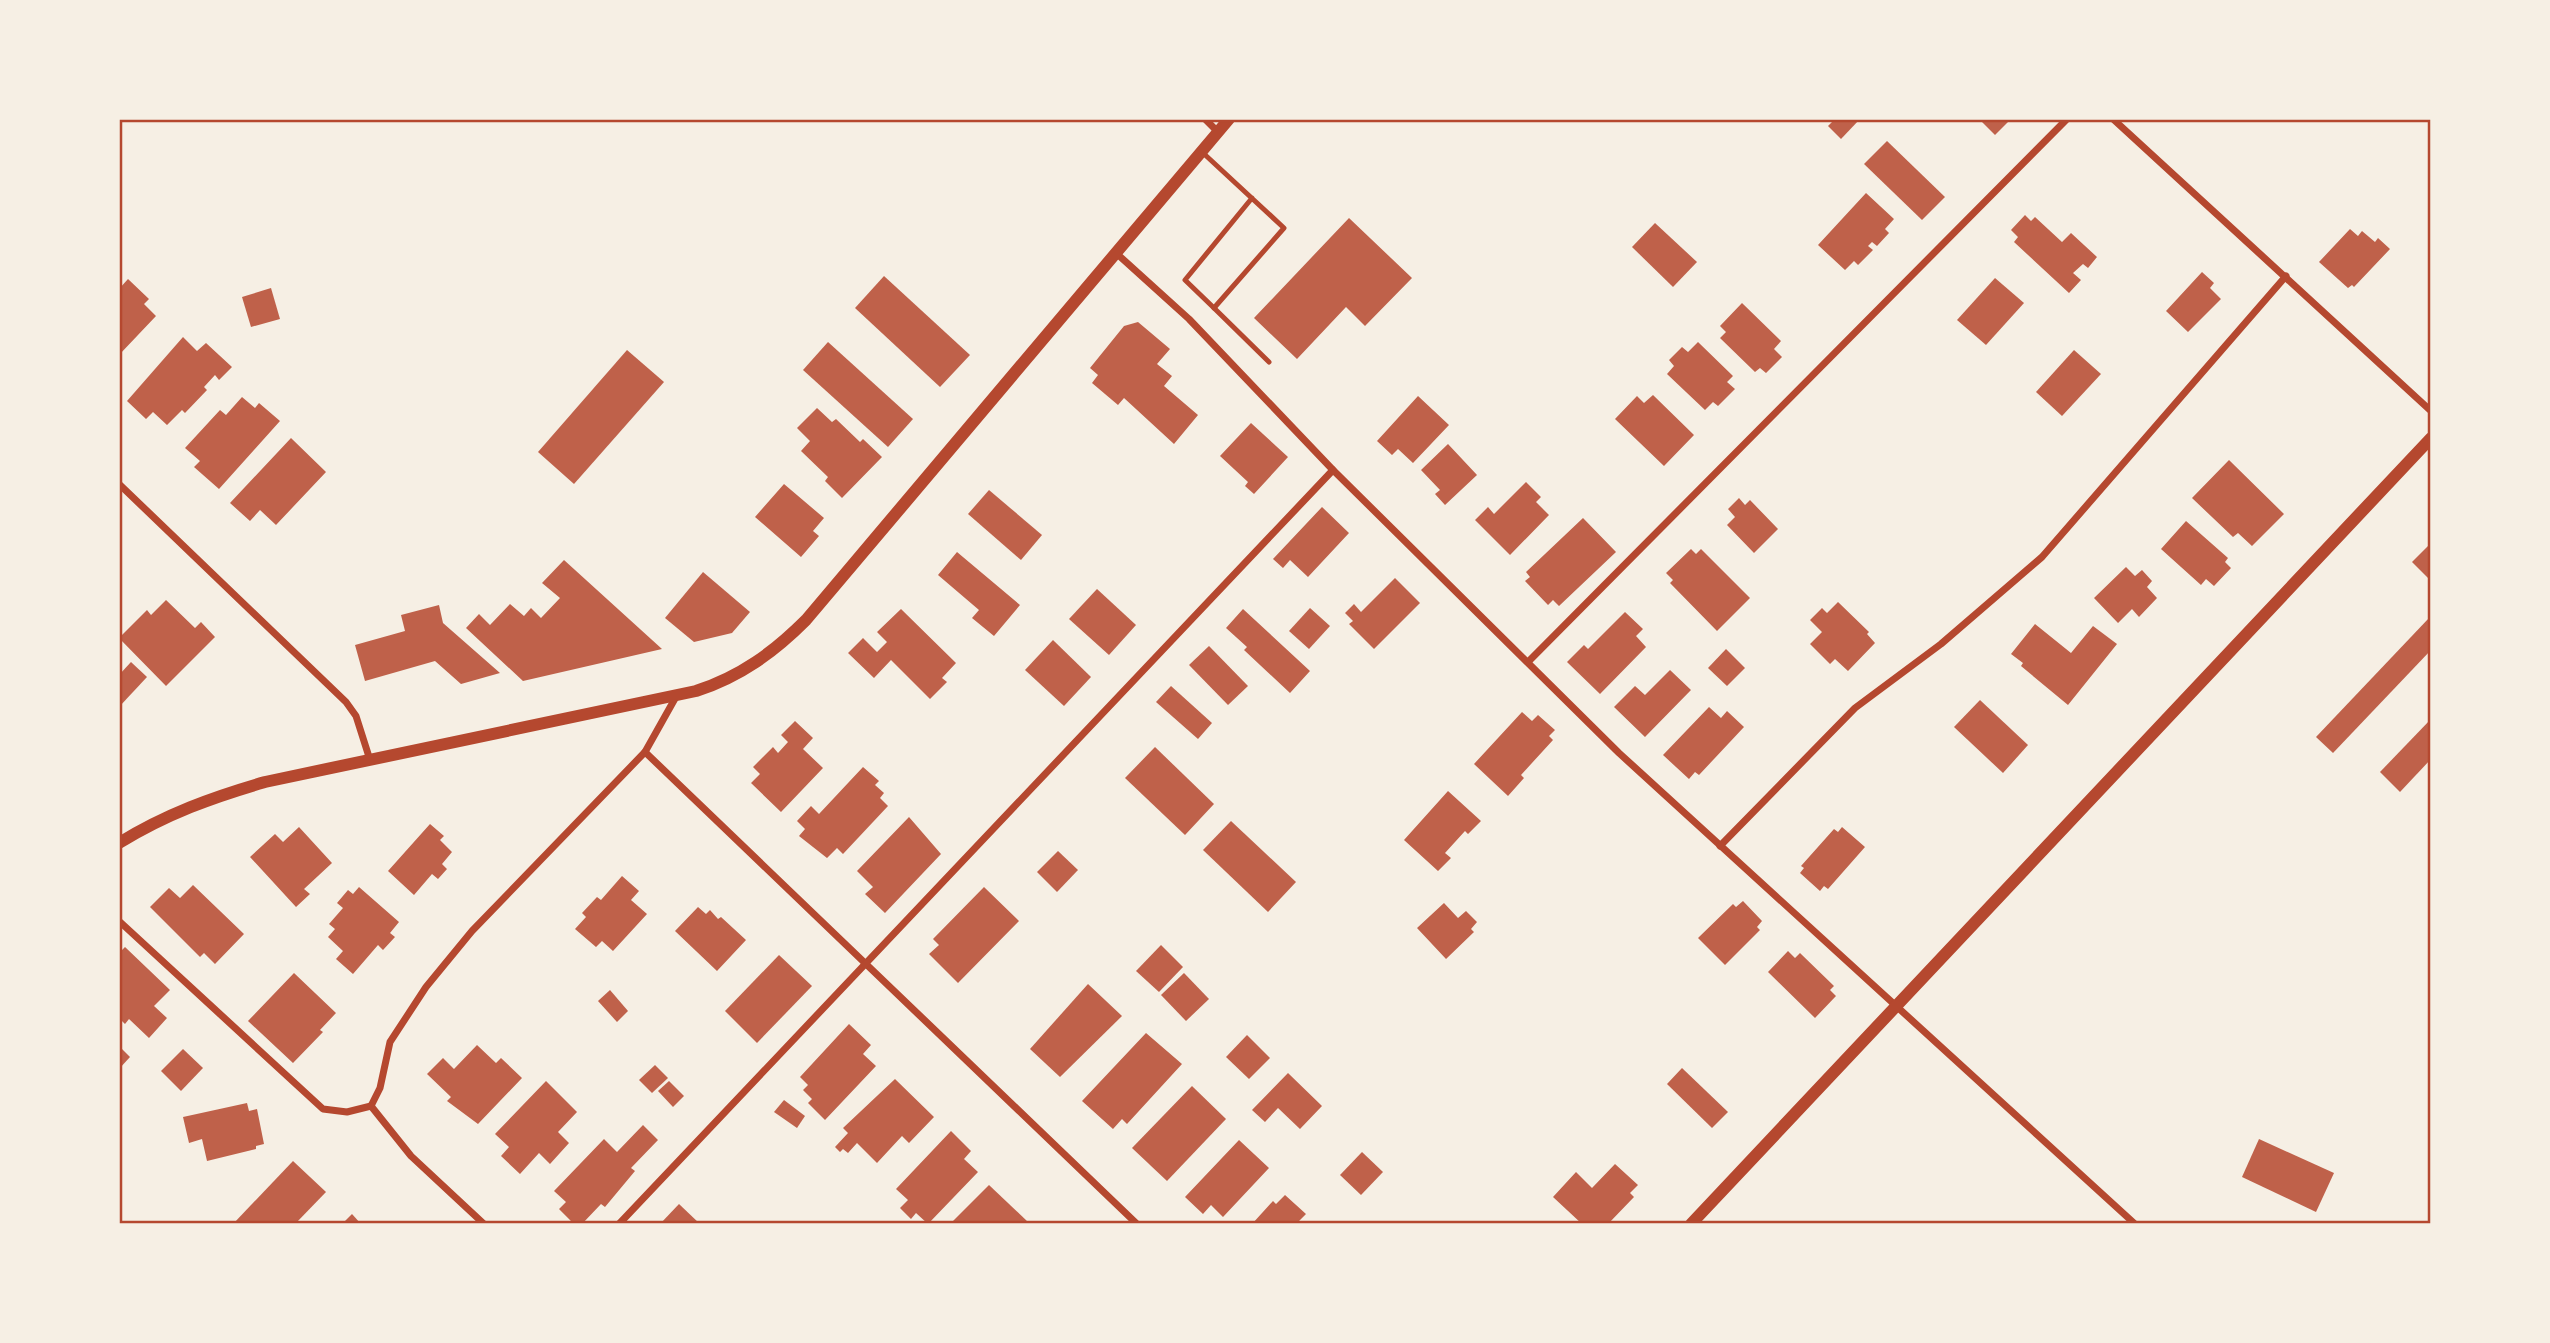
<svg xmlns="http://www.w3.org/2000/svg" width="2550" height="1343" viewBox="0 0 2550 1343" font-family="'Alegreya Sans',sans-serif">
<rect width="100%" height="100%" fill="#f6efe4"/>
<!-- building -->
<g fill="#bf614a">
<polygon points="1835,119 1860,119 1841,139 1828,126"/>
<polygon points="1979,119 2011,119 1995,135"/>
<polygon points="1887,141 1945,197 1922,220 1864,164"/>
<polygon points="1866,193 1894,219 1885,229 1889,233 1877,246 1872,242 1868,246 1873,250 1858,265 1854,261 1845,270 1818,245"/>
<polygon points="2025,215 2031,221 2035,217 2062,242 2071,233 2097,257 2088,268 2083,264 2073,273 2081,280 2069,293 2014,242 2018,237 2011,230"/>
<polygon points="1349,218 1412,278 1365,326 1346,307 1297,359 1254,318"/>
<polygon points="1655,223 1697,262 1673,287 1632,247"/>
<polygon points="2350,229 2358,236 2362,231 2375,242 2378,238 2390,249 2354,287 2352,285 2348,288 2319,262"/>
<polygon points="2202,272 2214,283 2210,288 2221,299 2188,332 2166,311"/>
<polygon points="884,276 970,355 940,387 855,308"/>
<polygon points="1995,278 2024,303 1986,345 1957,320"/>
<polygon points="128,279 149,299 144,304 156,316 119,355 119,289"/>
<polygon points="271,288 280,319 251,327 242,297"/>
<polygon points="1742,303 1781,341 1774,349 1782,357 1766,373 1760,368 1755,372 1720,338 1726,332 1720,326"/>
<polygon points="1138,322 1170,349 1157,364 1172,376 1164,386 1198,415 1174,444 1124,398 1118,405 1092,383 1098,375 1090,368 1124,326"/>
<polygon points="183,337 197,351 206,343 232,367 219,380 215,375 204,387 207,390 185,413 182,410 167,425 153,412 146,419 127,401"/>
<polygon points="828,342 913,419 888,447 803,370"/>
<polygon points="1698,342 1733,376 1727,382 1735,389 1718,406 1713,402 1705,410 1667,374 1674,366 1669,360 1682,347 1688,352"/>
<polygon points="627,350 664,382 574,484 538,452"/>
<polygon points="2074,350 2101,374 2062,416 2036,392"/>
<polygon points="1653,395 1694,435 1664,466 1615,419 1637,396 1644,403"/>
<polygon points="1418,396 1449,425 1413,463 1398,449 1392,455 1377,441"/>
<polygon points="242,397 255,408 259,403 280,421 219,489 194,467 200,461 185,448 220,410 226,415"/>
<polygon points="817,408 832,422 836,419 860,442 863,439 882,457 842,498 825,481 828,477 801,451 810,441 797,428"/>
<polygon points="1251,423 1288,457 1254,494 1245,486 1248,482 1220,456"/>
<polygon points="291,438 326,472 276,525 260,510 250,521 230,503"/>
<polygon points="1448,444 1477,475 1445,505 1435,494 1440,490 1421,470"/>
<polygon points="2229,460 2284,514 2252,546 2238,533 2233,537 2192,498"/>
<polygon points="1526,482 1541,497 1536,502 1549,515 1510,555 1475,520 1488,507 1494,514"/>
<polygon points="784,484 824,518 813,531 819,536 801,557 755,517"/>
<polygon points="989,490 1042,535 1021,560 968,514"/>
<polygon points="1739,498 1745,505 1750,500 1778,529 1754,553 1727,525 1735,517 1728,509"/>
<polygon points="1322,507 1349,533 1308,577 1290,560 1283,568 1273,559"/>
<polygon points="1583,518 1616,552 1559,606 1553,600 1548,605 1525,581 1530,577 1526,572"/>
<polygon points="2186,521 2228,558 2225,562 2231,568 2214,586 2206,579 2201,585 2161,549"/>
<polygon points="2431,543 2431,581 2412,562"/>
<polygon points="1691,549 1696,554 1701,549 1750,598 1717,631 1670,583 1673,580 1666,573"/>
<polygon points="957,552 1020,605 994,636 972,618 979,610 938,575"/>
<polygon points="564,560 662,649 523,681 466,628 479,614 490,625 510,604 524,616 531,608 541,618 560,598 542,583"/>
<polygon points="2126,567 2135,576 2142,570 2152,581 2147,587 2157,598 2139,617 2132,609 2118,623 2094,598"/>
<polygon points="703,572 750,612 732,633 694,642 665,618"/>
<polygon points="1395,578 1420,603 1374,649 1349,624 1353,621 1345,613 1354,604 1361,612"/>
<polygon points="1097,589 1136,625 1109,655 1069,619"/>
<polygon points="166,600 195,628 201,622 215,637 166,686 119,638 147,610 151,615"/>
<polygon points="1838,602 1869,632 1867,634 1875,643 1848,671 1835,659 1830,664 1810,644 1822,632 1810,620 1822,608 1827,613"/>
<polygon points="439,605 443,623 500,673 461,684 435,661 365,681 355,645 405,631 401,615"/>
<polygon points="1310,608 1330,626 1309,649 1289,631"/>
<polygon points="901,609 956,663 942,678 947,682 930,699 891,660 874,678 848,653 863,638 877,652 887,642 877,632"/>
<polygon points="1243,609 1310,671 1290,693 1244,650 1247,647 1226,628"/>
<polygon points="1625,612 1643,629 1636,636 1646,647 1600,694 1567,662 1584,645 1588,649"/>
<polygon points="2429,618 2431,650 2333,753 2316,737"/>
<polygon points="2035,624 2071,653 2093,626 2117,644 2068,705 2021,666 2023,663 2011,654"/>
<polygon points="1053,640 1091,677 1064,706 1025,670"/>
<polygon points="1209,646 1248,686 1228,705 1189,665"/>
<polygon points="1726,649 1745,668 1727,686 1708,668"/>
<polygon points="131,662 147,677 119,707 119,675"/>
<polygon points="1670,670 1691,690 1645,737 1614,707 1635,686 1645,695"/>
<polygon points="1171,686 1212,723 1198,739 1156,702"/>
<polygon points="1980,700 2028,745 2003,773 1954,727"/>
<polygon points="1709,707 1721,718 1727,711 1744,727 1699,775 1695,772 1689,779 1663,755"/>
<polygon points="1522,712 1532,721 1538,715 1555,730 1549,736 1553,740 1521,775 1524,778 1508,796 1474,764"/>
<polygon points="2431,719 2431,759 2400,792 2380,772"/>
<polygon points="795,721 813,738 803,749 823,768 781,812 751,783 760,774 753,767 773,747 778,753 788,742 781,735"/>
<polygon points="1155,747 1214,804 1185,835 1125,778"/>
<polygon points="863,767 879,781 875,785 884,793 880,798 888,806 843,854 837,848 827,858 799,836 805,829 797,821 811,806 819,814"/>
<polygon points="1448,791 1481,821 1468,834 1465,831 1445,853 1451,858 1438,871 1404,840"/>
<polygon points="909,817 941,854 885,913 865,894 873,887 857,871"/>
<polygon points="1231,821 1296,882 1268,912 1203,850"/>
<polygon points="430,824 444,836 440,840 452,852 442,864 447,869 438,879 432,874 414,895 388,871"/>
<polygon points="299,827 332,863 304,889 310,894 296,907 250,857 275,834 283,842"/>
<polygon points="1842,827 1865,847 1828,889 1824,886 1820,891 1800,873 1804,868 1801,866 1834,829 1838,832"/>
<polygon points="1058,851 1078,870 1057,892 1037,872"/>
<polygon points="622,876 639,891 631,900 647,914 613,951 602,941 596,947 575,929 586,917 582,913 597,897 601,900"/>
<polygon points="193,885 244,934 215,964 204,953 200,957 150,907 169,888 180,898"/>
<polygon points="359,887 399,922 390,933 395,937 383,950 378,945 353,974 336,959 343,951 328,937 335,929 329,924 343,908 337,903 348,890 353,894"/>
<polygon points="984,887 1019,921 958,983 929,954 939,945 933,939"/>
<polygon points="1743,901 1762,921 1757,927 1760,930 1725,965 1698,938 1733,904 1736,907"/>
<polygon points="1444,903 1458,918 1466,911 1477,922 1471,929 1474,932 1446,959 1417,928"/>
<polygon points="698,907 706,914 710,910 718,919 721,917 746,940 717,971 675,931"/>
<polygon points="1161,945 1183,967 1159,992 1136,971"/>
<polygon points="125,947 170,990 154,1006 167,1018 149,1038 129,1019 125,1024 119,1018 119,953"/>
<polygon points="1788,951 1795,958 1800,953 1834,986 1830,990 1836,996 1815,1018 1768,972"/>
<polygon points="779,955 812,986 757,1043 725,1011"/>
<polygon points="294,973 336,1013 320,1030 323,1032 293,1063 248,1021"/>
<polygon points="1184,973 1209,999 1186,1021 1161,995"/>
<polygon points="1088,984 1122,1016 1060,1077 1030,1049"/>
<polygon points="610,990 628,1011 617,1022 598,1001"/>
<polygon points="849,1024 871,1045 863,1054 876,1066 825,1120 808,1103 812,1099 803,1090 808,1085 800,1077"/>
<polygon points="1146,1033 1182,1064 1127,1124 1122,1119 1113,1129 1082,1101"/>
<polygon points="1247,1035 1270,1058 1249,1079 1226,1057"/>
<polygon points="477,1045 496,1063 501,1058 522,1078 478,1124 447,1101 451,1097 427,1074 443,1058 454,1069"/>
<polygon points="119,1046 130,1057 119,1069"/>
<polygon points="183,1049 203,1068 181,1091 161,1071"/>
<polygon points="655,1065 668,1078 652,1093 639,1080"/>
<polygon points="1682,1068 1728,1112 1712,1128 1667,1084"/>
<polygon points="1288,1073 1322,1106 1300,1129 1278,1108 1265,1122 1252,1110"/>
<polygon points="895,1079 934,1117 909,1143 902,1136 877,1163 857,1143 848,1153 843,1149 840,1152 835,1147 848,1133 843,1128"/>
<polygon points="546,1081 577,1112 558,1132 569,1143 550,1164 539,1153 520,1174 501,1156 509,1147 495,1134"/>
<polygon points="669,1081 684,1096 673,1107 658,1091"/>
<polygon points="1192,1086 1226,1119 1167,1181 1132,1148"/>
<polygon points="784,1100 805,1116 797,1128 774,1112"/>
<polygon points="247,1103 249,1111 257,1109 264,1144 256,1146 256,1149 207,1161 202,1139 189,1143 183,1117"/>
<polygon points="643,1125 658,1140 631,1168 635,1171 605,1207 601,1204 582,1224 574,1224 559,1209 566,1202 554,1191 604,1139 617,1152"/>
<polygon points="951,1131 971,1151 964,1159 978,1172 928,1224 916,1213 911,1219 900,1208 908,1200 896,1189"/>
<polygon points="2259,1139 2334,1173 2316,1212 2242,1177"/>
<polygon points="1239,1140 1269,1168 1223,1217 1211,1205 1203,1214 1185,1197"/>
<polygon points="1362,1152 1383,1172 1361,1195 1340,1175"/>
<polygon points="293,1161 326,1192 295,1224 233,1224"/>
<polygon points="1615,1164 1638,1185 1630,1193 1634,1197 1608,1224 1582,1224 1553,1197 1576,1172 1592,1188"/>
<polygon points="989,1185 1028,1222 950,1224"/>
<polygon points="1285,1195 1306,1214 1296,1224 1252,1224 1273,1201 1276,1204"/>
<polygon points="679,1204 700,1224 660,1224"/>
<polygon points="352,1214 361,1224 342,1224"/>
</g>
<g fill="none" stroke-linecap="round" stroke-linejoin="round">
<!-- service -->
<g stroke="#b5482f" stroke-width="5">
<polyline points="1202,152 1284,228 1214,308 1185,280 1252,198"/>
<polyline points="1214,308 1269,362"/>
</g>
<!-- minor -->
<g stroke="#b5482f" stroke-width="7">
<polyline points="1205,119 1218,132"/>
<polyline points="2113,119 2431,411"/>
<polyline points="1116,253 1189,319 1333,470 1619,753 2135,1224"/>
<polyline points="119,484 346,702 356,716 370,760"/>
<polyline points="1528,662 2067,119"/>
<polyline points="645,752 1137,1224"/>
<polyline points="1720,846 1855,708 1941,644 2042,557 2286,276"/>
<polyline points="119,921 323,1109 347,1112 371,1106"/>
<polyline points="371,1106 380,1088 390,1042 426,987 472,931 645,752 677,695"/>
<polyline points="371,1106 411,1156 484,1224"/>
<polyline points="619,1224 1333,470"/>
</g>
<!-- tertiary -->
<g stroke="#b5482f" stroke-width="12">
<path d="M 119,843 C 166,814 213,797 265,782 L 696,691 C 740,677 774,652 806,620 L 1229,119"/>
<polyline points="1691,1224 2431,438"/>
</g>
</g>
<!-- border -->
<rect width="2550" height="1343" fill="none" stroke="#f6efe4" stroke-width="242"/>
<rect x="121" y="121" width="2308" height="1101" fill="none" stroke="#b5482f" stroke-width="2.5"/>
</svg>
